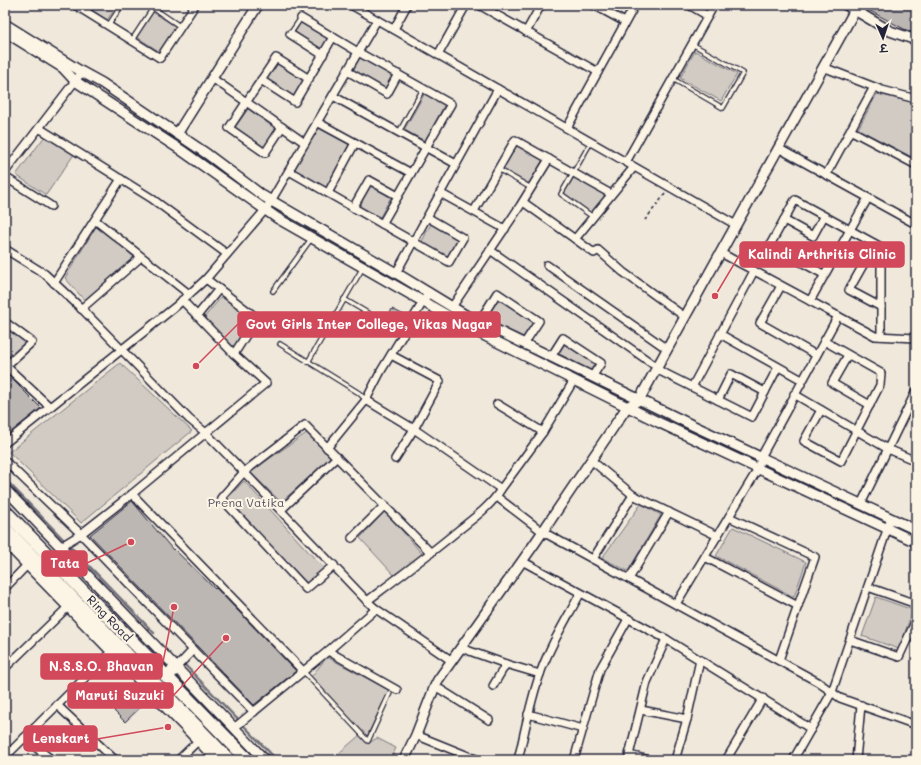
<svg xmlns="http://www.w3.org/2000/svg" width="921" height="765" viewBox="0 0 921 765" font-family="Mali,'Playpen Sans Deva',sans-serif">
<rect width="100%" height="100%" fill="#efe8db"/>
<filter id="ink" filterUnits="userSpaceOnUse"><feTurbulence type="fractalNoise" baseFrequency=".025" numOctaves="2"/><feDisplacementMap in="SourceGraphic" scale="8" xChannelSelector="R" yChannelSelector="G"/><feConvolveMatrix kernelMatrix="1 2 1 2 8 2 1 2 1" color-interpolation-filters="sRGB"/></filter>
<g filter="url(#ink)">
<!-- green -->
<g fill="#d1cbc3" stroke="#7a767f">
<polygon points="96,5 118,5 107,20 92,10"/>
<polygon points="153,12 176,27 160,52 137,37"/>
<polygon points="302,21 329,37 322,50 294,34"/>
<polygon points="695,51 737,74 721,101 680,78"/>
<polygon points="360,57 393,75 385,89 352,72"/>
<polygon points="277,61 305,79 293,97 265,80"/>
<polygon points="425,93 445,104 425,141 404,130"/>
<polygon points="877,94 916,103 916,159 858,129"/>
<polygon points="248,109 277,130 264,149 234,129"/>
<polygon points="318,127 350,144 326,188 294,170"/>
<polygon points="45,136 75,153 46,195 16,175"/>
<polygon points="516,145 543,160 530,184 502,169"/>
<polygon points="575,176 606,195 592,214 564,193"/>
<polygon points="370,185 391,197 380,217 359,206"/>
<polygon points="431,224 458,239 448,258 421,243"/>
<polygon points="97,225 136,259 86,302 65,278"/>
<polygon points="222,296 253,320 235,349 203,319"/>
<polygon points="498,298 534,321 523,337 486,319"/>
<polygon points="5,326 28,342 10,358 5,354"/>
<polygon points="564,344 595,364 590,370 558,353"/>
<polygon points="120,363 192,431 81,523 9,452"/>
<polygon points="308,432 331,458 281,502 250,472"/>
<polygon points="244,481 325,570 308,584 226,500"/>
<polygon points="641,504 661,515 628,571 602,558"/>
<polygon points="385,511 423,555 394,575 360,538"/>
<polygon points="733,527 806,562 794,597 716,556"/>
<polygon points="876,597 913,610 899,649 862,636"/>
<polygon points="327,657 389,690 367,736 311,677"/>
<polygon points="360,735 366,742 369,743 377,738 396,748 390,760 331,760"/>
</g>
<g fill="none" stroke-linecap="round" stroke-linejoin="round">
<!-- stream -->
<g stroke="#716f79" stroke-width="2.5">
<polyline points="5,479 154,633"/>
<polyline points="184,664 277,760"/>
</g>
</g>
<!-- building -->
<g fill="#bcb7b3" stroke="#22223b">
<polygon points="859,5 916,5 916,34 904,29"/>
<polygon points="392,309 408,317 402,327 387,319"/>
<polygon points="5,372 41,408 5,437"/>
<polygon points="132,501 173,550 174,549 215,589 216,588 296,671 254,705 90,535"/>
<polygon points="135,691 146,702 125,722 114,711"/>
</g>
<g fill="none" stroke-linecap="round" stroke-linejoin="round">
<!-- lane casing -->
<g stroke="#22223b" stroke-width="6">
<g id="lane">
<polyline points="87,12 92,5"/>
<polyline points="108,26 122,5"/>
<polyline points="290,34 301,18"/>
<polyline points="132,40 153,8 181,27"/>
<polyline points="673,79 723,108 743,73 692,44"/>
<polyline points="399,132 423,89"/>
<polyline points="591,142 561,194 593,217"/>
<polyline points="498,169 531,188"/>
<polyline points="273,291 311,239"/>
<polyline points="344,299 403,334"/>
<polyline points="280,344 359,393 366,400"/>
<polyline points="308,362 362,269"/>
<polyline points="303,671 368,741 390,693"/>
</g>
</g>
<!-- street casing -->
<g stroke="#22223b" stroke-width="10">
<g id="street">
<polyline points="75,5 160,58 195,5"/>
<polyline points="351,5 736,225"/>
<polyline points="479,5 598,72"/>
<polyline points="594,5 625,22"/>
<polyline points="689,5 708,16"/>
<polyline points="301,18 358,52 451,104 382,224"/>
<polyline points="394,29 407,5"/>
<polyline points="526,32 541,5"/>
<polyline points="290,34 323,55"/>
<polyline points="438,55 466,5"/>
<polyline points="823,67 882,90 916,99"/>
<polyline points="347,71 387,94 398,74"/>
<polyline points="212,78 305,143"/>
<polyline points="261,80 295,102 333,37"/>
<polyline points="333,96 456,164"/>
<polyline points="317,122 411,173"/>
<polyline points="282,127 265,153 229,128 276,58 309,79"/>
<polyline points="39,128 151,198 227,254"/>
<polyline points="567,128 635,5"/>
<polyline points="850,130 916,165"/>
<polyline points="778,148 912,222 916,222"/>
<polyline points="626,162 714,5"/>
<polyline points="289,171 449,262 463,238 427,217"/>
<polyline points="5,172 82,72"/>
<polyline points="826,175 874,87"/>
<polyline points="5,177 51,206"/>
<polyline points="328,193 355,143"/>
<polyline points="440,193 505,229"/>
<polyline points="523,202 575,239 634,167"/>
<polyline points="353,208 369,180 398,196"/>
<polyline points="474,211 515,140 611,194"/>
<polyline points="95,220 189,294"/>
<polyline points="784,220 813,236 824,216"/>
<polyline points="575,239 594,253 598,250 623,272 685,317"/>
<polyline points="875,244 849,290 881,307"/>
<polyline points="5,249 45,274 84,311 189,419 206,433 244,472 367,601 376,609 452,661"/>
<polyline points="490,250 657,367"/>
<polyline points="721,253 875,336 916,338"/>
<polyline points="547,265 667,349"/>
<polyline points="396,273 498,89"/>
<polyline points="825,275 770,245 795,200 881,247 881,336"/>
<polyline points="206,279 257,318 234,354"/>
<polyline points="54,283 121,179"/>
<polyline points="781,286 760,323 816,355"/>
<polyline points="810,301 868,198"/>
<polyline points="452,307 520,206 549,159"/>
<polyline points="81,309 141,257"/>
<polyline points="197,316 219,289"/>
<polyline points="5,322 32,342 6,366"/>
<polyline points="479,322 497,293 539,321 524,344"/>
<polyline points="720,334 802,380"/>
<polyline points="391,355 440,381 414,429 395,459"/>
<polyline points="848,355 832,383 870,405"/>
<polyline points="551,357 563,338 601,363 592,377"/>
<polyline points="5,365 50,407"/>
<polyline points="656,369 752,417 778,367"/>
<polyline points="692,387 754,271"/>
<polyline points="794,394 888,449 916,461"/>
<polyline points="366,400 414,429 501,489"/>
<polyline points="718,400 731,374 765,392"/>
<polyline points="497,404 543,432"/>
<polyline points="821,410 804,441 841,461 880,385 881,373 824,341"/>
<polyline points="5,443 175,307 206,279 265,210 271,201 377,20"/>
<polyline points="327,448 366,400 381,371 429,292"/>
<polyline points="591,460 633,495 718,536"/>
<polyline points="5,461 81,534 193,650 254,712"/>
<polyline points="132,494 303,671"/>
<polyline points="497,497 543,532 818,682 840,698 916,725"/>
<polyline points="861,504 916,391"/>
<polyline points="281,510 337,457"/>
<polyline points="729,517 815,557 779,660"/>
<polyline points="352,538 385,505"/>
<polyline points="60,547 81,534 132,494 266,383 234,354 182,300"/>
<polyline points="705,557 798,606"/>
<polyline points="593,559 633,495"/>
<polyline points="522,561 666,639 811,729"/>
<polyline points="334,565 306,589 221,498 244,472 305,425 431,553"/>
<polyline points="629,579 669,512"/>
<polyline points="868,587 916,604"/>
<polyline points="5,588 30,562"/>
<path d="M 367,601 C 399,577 430,554 460,529 C 474,518 492,505 501,489 L 543,432 L 574,380"/>
<polyline points="676,604 758,469 761,457 838,316"/>
<polyline points="850,640 899,657 916,620"/>
<polyline points="461,648 506,664 540,674"/>
<polyline points="328,651 397,690"/>
<polyline points="5,668 68,607"/>
<polyline points="176,668 193,650"/>
<polyline points="435,686 489,720"/>
<polyline points="493,686 506,664"/>
<polyline points="57,705 115,760"/>
<polyline points="641,710 687,719"/>
<polyline points="528,714 583,729"/>
<polyline points="234,728 328,651 376,609"/>
<polyline points="416,735 478,760"/>
<polyline points="24,738 52,760"/>
<polyline points="5,757 111,652"/>
<polyline points="178,760 198,741"/>
<path d="M 518,760 C 525,731 530,702 540,674 C 550,645 566,620 580,594"/>
<polyline points="574,760 600,669 628,619"/>
<polyline points="650,760 629,755 647,682 666,639"/>
<polyline points="675,760 687,719 700,660"/>
<polyline points="726,760 763,698"/>
<polyline points="793,760 832,692 891,518"/>
<polyline points="856,760 861,705"/>
</g>
</g>
<!-- secondary casing -->
<g stroke="#22223b" stroke-width="12">
<g id="secondary">
<polyline points="846,5 890,31 916,40"/>
<polyline points="5,24 82,72 102,83 207,154 263,196 396,273 467,316 694,426 916,530"/>
<polyline points="5,32 63,68 75,81 181,150 277,218 471,329 660,423 916,542"/>
<polyline points="177,134 258,5"/>
<polyline points="5,489 265,760"/>
<polyline points="5,542 217,760"/>
<polyline points="404,760 416,735 435,686 438,680 535,543 627,407 639,400 855,10"/>
</g>
</g>
<!-- highway casing -->
<g stroke="#22223b" stroke-width="15">
<g id="highway">
<polyline points="5,511 248,760"/>
<polyline points="5,528 229,760"/>
<polyline points="167,676 176,668"/>
</g>
</g>
<!-- path -->
<polyline stroke="#22223b" stroke-width="1.5" stroke-dasharray="3 3" stroke-linecap="butt" points="645,220 665,194"/>
<!-- lane -->
<use href="#lane" stroke="#fcf5e5" stroke-width="3.5"/>
<!-- street -->
<use href="#street" stroke="#fcf5e5" stroke-width="7"/>
<!-- secondary -->
<use href="#secondary" stroke="#fcf5e5" stroke-width="9"/>
<!-- highway -->
<use href="#highway" stroke="#fcf5e5" stroke-width="12"/>
</g>
</g>
<g text-anchor="middle" dominant-baseline="central" stroke-width="4" stroke-linejoin="round" paint-order="stroke">
<!-- park labels -->
<g font-size="12" fill="#575564" stroke="#fcf5e5">
<text x="246" y="502">Prena Vatika</text>
</g>
<!-- street labels -->
<g font-size="12" fill="#22223b" stroke="#fcf5e5">
<text transform="translate(110 618) rotate(46)">Ring Road</text>
</g>
</g>
<!-- callouts -->
<path fill="none" stroke="#d1495b" stroke-width="1.5" d="M715 296L740 254M196 366L238 324M131 542L87 563M174 607L162 667M226 638L173 696M168 727L97 739"/>
<g fill="#d1495b" stroke="#fcf5e5" stroke-width="1.5">
<circle cx="715" cy="296" r="4"/>
<circle cx="196" cy="366" r="4"/>
<circle cx="131" cy="542" r="4"/>
<circle cx="174" cy="607" r="4"/>
<circle cx="226" cy="638" r="4"/>
<circle cx="168" cy="727" r="4"/>
</g>
<g fill="#d1495b" stroke="#d1495b" stroke-width="1.5">
<rect x="740" y="242" width="164" height="25" rx="4"/>
<rect x="238" y="312" width="262" height="25" rx="4"/>
<rect x="42" y="551" width="45" height="25" rx="4"/>
<rect x="41" y="654" width="121" height="25" rx="4"/>
<rect x="68" y="683" width="105" height="25" rx="4"/>
<rect x="24" y="726" width="73" height="25" rx="4"/>
</g>
<g font-size="13" text-anchor="middle" font-weight="bold" fill="#fff">
<text x="822" y="259">Kalindi Arthritis Clinic</text>
<text x="369" y="329">Govt Girls Inter College, Vikas Nagar</text>
<text x="65" y="568">Tata</text>
<text x="101" y="671">N.S.S.O. Bhavan</text>
<text x="120" y="700">Maruti Suzuki</text>
<text x="61" y="743">Lenskart</text>
</g>
<!-- margin -->
<rect width="921" height="765" fill="none" stroke="#fcf5e5" stroke-width="20"/>
<rect x="10" y="10" width="901" height="745" fill="none" stroke="#22223b" stroke-width="1.5" filter="url(#ink)"/>
<!-- north arrow -->
<g transform="translate(883 38) rotate(177)" stroke="#fcf5e5" stroke-width="3" paint-order="stroke">
<path d="M0-3L7 15L0 10L-7 15Z" fill="#22223b"/>
<text y="-6" font-size="11" font-weight="bold" text-anchor="middle" fill="#22223b">उ</text>
</g>
</svg>
